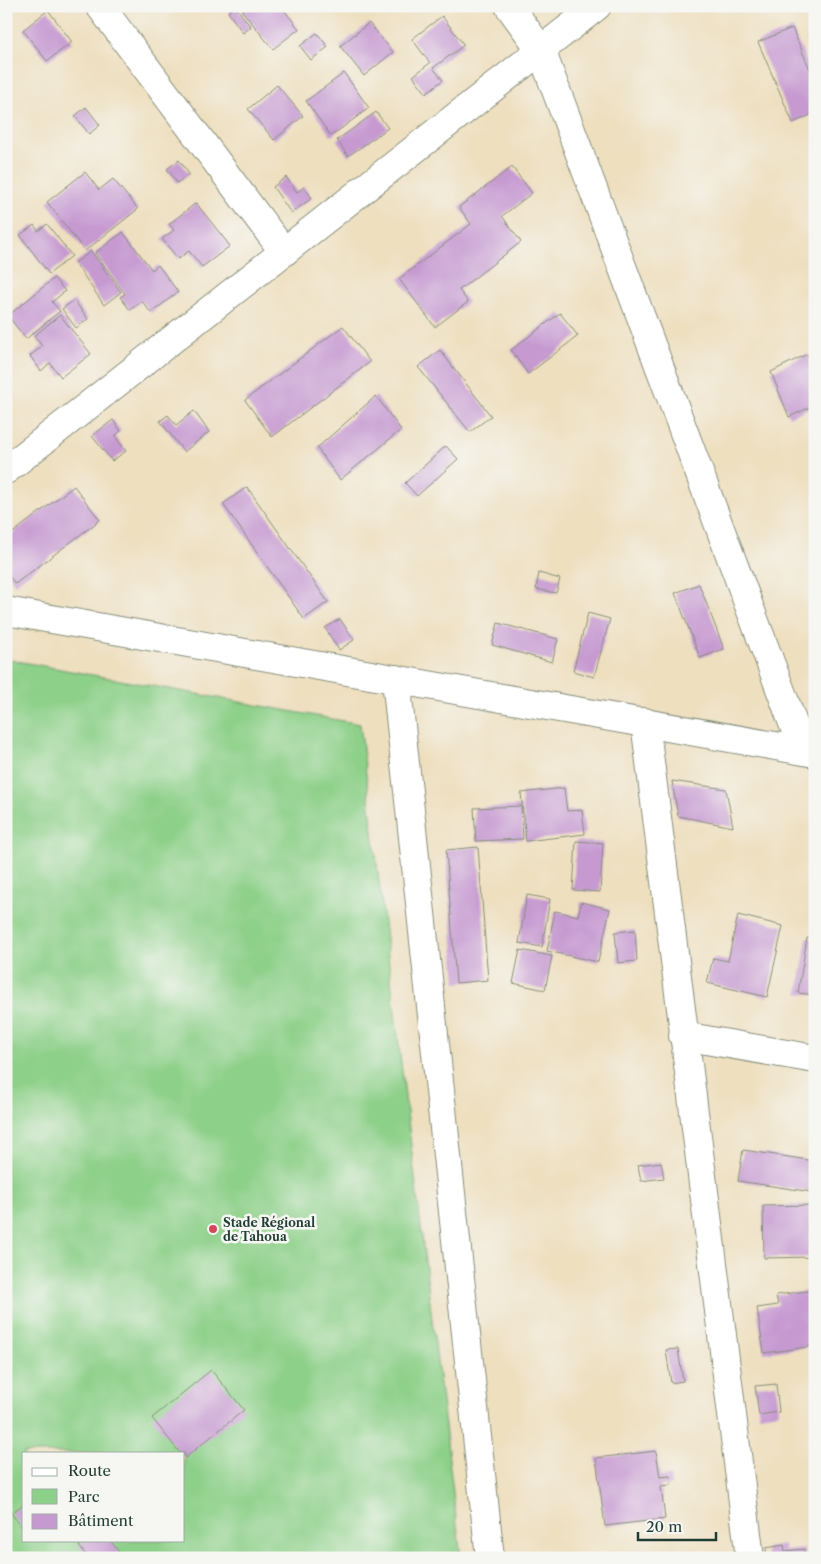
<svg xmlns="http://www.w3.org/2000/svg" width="821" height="1564" viewBox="0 0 821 1564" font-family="'Libre Caslon Text',serif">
<rect width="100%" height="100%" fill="#f6f6f2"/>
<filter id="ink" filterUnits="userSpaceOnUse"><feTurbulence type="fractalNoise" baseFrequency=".02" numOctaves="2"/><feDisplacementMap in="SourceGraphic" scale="10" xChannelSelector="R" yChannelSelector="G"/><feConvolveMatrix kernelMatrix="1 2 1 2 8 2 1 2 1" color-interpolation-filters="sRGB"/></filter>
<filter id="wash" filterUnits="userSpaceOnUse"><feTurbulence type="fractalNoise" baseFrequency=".0096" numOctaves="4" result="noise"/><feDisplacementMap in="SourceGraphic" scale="20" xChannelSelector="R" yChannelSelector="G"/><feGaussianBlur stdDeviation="1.12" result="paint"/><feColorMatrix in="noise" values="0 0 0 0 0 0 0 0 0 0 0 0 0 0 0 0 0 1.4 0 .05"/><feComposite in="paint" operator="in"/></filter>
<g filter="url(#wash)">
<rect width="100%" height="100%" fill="#eedfbf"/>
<!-- green -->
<path fill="#8dd089" stroke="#56865e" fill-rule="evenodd" d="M 6,659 L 360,724 L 461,1558 L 6,1558 ZM 24,1453 L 184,1453 L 184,1540 L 24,1540 Z"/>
<g id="blocks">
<!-- building -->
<g fill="#c69ad1">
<polygon points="235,6 251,27 243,33 228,12"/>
<polygon points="247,6 281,6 299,29 273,49 242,11"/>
<polygon points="48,10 72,42 47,61 23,30"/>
<polygon points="442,16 464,45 433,68 443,80 426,93 413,76 430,63 412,39"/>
<polygon points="369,23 393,52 364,76 340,46"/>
<polygon points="792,28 815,81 815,113 793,123 758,42"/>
<polygon points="317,33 328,47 311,60 300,46"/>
<polygon points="344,73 369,108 331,136 306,101"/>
<polygon points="277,85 303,116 274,140 248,109"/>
<polygon points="86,107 100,125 89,134 75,116"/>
<polygon points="376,112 388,128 348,156 337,140"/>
<polygon points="179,160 189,174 177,183 167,169"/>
<polygon points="512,167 532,193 502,216 521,242 459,290 468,302 435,327 399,279 471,224 459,207"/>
<polygon points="85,172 99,190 113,179 138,209 85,251 47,202"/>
<polygon points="286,177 297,192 304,187 312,198 291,213 273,187"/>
<polygon points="196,203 230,246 202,267 189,251 178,259 162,239 174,230 169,224"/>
<polygon points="47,224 72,256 49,274 20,235 34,225 38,231"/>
<polygon points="123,232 152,270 158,265 178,292 151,313 142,301 130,310 120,297 125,294 95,253"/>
<polygon points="91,251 121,292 104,305 75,263"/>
<polygon points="54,278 65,291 52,302 60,311 26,339 8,316"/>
<polygon points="74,300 88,319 76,328 62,309"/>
<polygon points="560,313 578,336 528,374 511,350"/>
<polygon points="60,315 91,354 61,377 50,363 41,371 30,356 42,346 34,336"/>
<polygon points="343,326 370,362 272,437 245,400"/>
<polygon points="440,350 491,416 470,432 418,367"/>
<polygon points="807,354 815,372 815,405 789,417 771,372"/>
<polygon points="376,396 401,430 340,480 317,448"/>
<polygon points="194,411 209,432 184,452 160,421 168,415 176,425"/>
<polygon points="113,420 121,431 115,436 126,451 112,461 92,436"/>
<polygon points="446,446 458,459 417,496 405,483"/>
<polygon points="74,486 100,520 15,584 6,572 6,538"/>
<polygon points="247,487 328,602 304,619 223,504"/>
<polygon points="539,573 560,579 556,593 536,589"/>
<polygon points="699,584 724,649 700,658 675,593"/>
<polygon points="588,613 610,619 594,677 573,671"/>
<polygon points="340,619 354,640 339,650 325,628"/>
<polygon points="498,623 558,639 552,662 492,645"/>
<polygon points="672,781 726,789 733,827 678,816"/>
<polygon points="564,788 567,811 582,810 585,834 526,841 521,793"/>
<polygon points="521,806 523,839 476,841 474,808"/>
<polygon points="576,841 603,843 600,892 573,890"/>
<polygon points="478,847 488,980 456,983 446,850"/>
<polygon points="527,895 550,899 542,947 519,943"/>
<polygon points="581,902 610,909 598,962 547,951 555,911 578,916"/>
<polygon points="738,915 783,926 767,997 707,983 713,958 728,961"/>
<polygon points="635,930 637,961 618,963 615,932"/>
<polygon points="807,938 815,939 815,995 798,993"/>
<polygon points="520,950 552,956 545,990 513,983"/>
<polygon points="743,1150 815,1161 812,1192 738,1181"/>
<polygon points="661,1162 664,1178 641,1181 638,1165"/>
<polygon points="815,1205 815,1257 764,1258 763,1206"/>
<polygon points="815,1290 815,1346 764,1353 757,1308 778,1305 776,1295"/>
<polygon points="678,1349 683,1381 671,1383 666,1350"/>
<polygon points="211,1370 244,1410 185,1458 184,1453 180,1453 152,1418"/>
<polygon points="776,1384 779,1412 759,1415 755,1386"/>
<polygon points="656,1451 660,1477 670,1476 671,1485 661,1486 665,1519 605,1526 596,1458"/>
<polygon points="24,1504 24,1530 11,1513"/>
<polygon points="87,1540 110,1540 122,1556 88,1558 79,1546"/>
<polygon points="784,1545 785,1551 804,1549 805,1558 767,1558 766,1548"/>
</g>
</g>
</g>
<g filter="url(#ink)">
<use href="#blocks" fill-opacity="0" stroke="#868e7a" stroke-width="1"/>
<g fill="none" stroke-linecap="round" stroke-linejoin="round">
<!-- minor casing -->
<g stroke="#868e7a" stroke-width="30">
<g id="minor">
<polyline points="100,6 284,252"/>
<polyline points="509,6 541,50 803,750"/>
<polyline points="6,470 597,6"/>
<polyline points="6,611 815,753"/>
<polyline points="396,679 490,1558"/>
<polyline points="645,722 750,1558"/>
<polyline points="683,1036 815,1059"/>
</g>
</g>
<!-- minor -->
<use href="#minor" stroke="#fff" stroke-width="28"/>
</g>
</g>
<!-- markers -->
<circle fill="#d1495b" stroke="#f6f6f2" stroke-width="2" cx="213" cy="1229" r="5"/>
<g text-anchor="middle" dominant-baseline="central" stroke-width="5" stroke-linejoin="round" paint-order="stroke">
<!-- poi labels -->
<g font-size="12" font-weight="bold" fill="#1f3d34" stroke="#f6f6f2" text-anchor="start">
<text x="223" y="1222">Stade Régional<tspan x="223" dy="14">de Tahoua</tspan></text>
</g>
</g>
<!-- margin -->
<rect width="821" height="1564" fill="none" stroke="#f6f6f2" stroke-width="25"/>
<!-- legend -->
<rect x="22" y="1452" width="162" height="90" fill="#f6f6f2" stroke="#a0aca6"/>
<rect x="32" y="1468" width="25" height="8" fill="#ffffff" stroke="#a0aca6"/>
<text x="68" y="1476" font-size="15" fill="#1f3d34">Route</text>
<rect x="32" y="1489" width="25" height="15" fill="#8dd089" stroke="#a0aca6"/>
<text x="68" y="1502" font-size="15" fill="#1f3d34">Parc</text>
<rect x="32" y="1514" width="25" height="15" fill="#c69ad1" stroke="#a0aca6"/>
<text x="68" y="1526" font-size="15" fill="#1f3d34">Bâtiment</text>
<!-- scale -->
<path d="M638 1532v8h78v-8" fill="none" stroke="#1f3d34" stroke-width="2.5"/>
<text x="646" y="1532" font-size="15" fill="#1f3d34" stroke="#f6f6f2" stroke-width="4" paint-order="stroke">20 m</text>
</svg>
